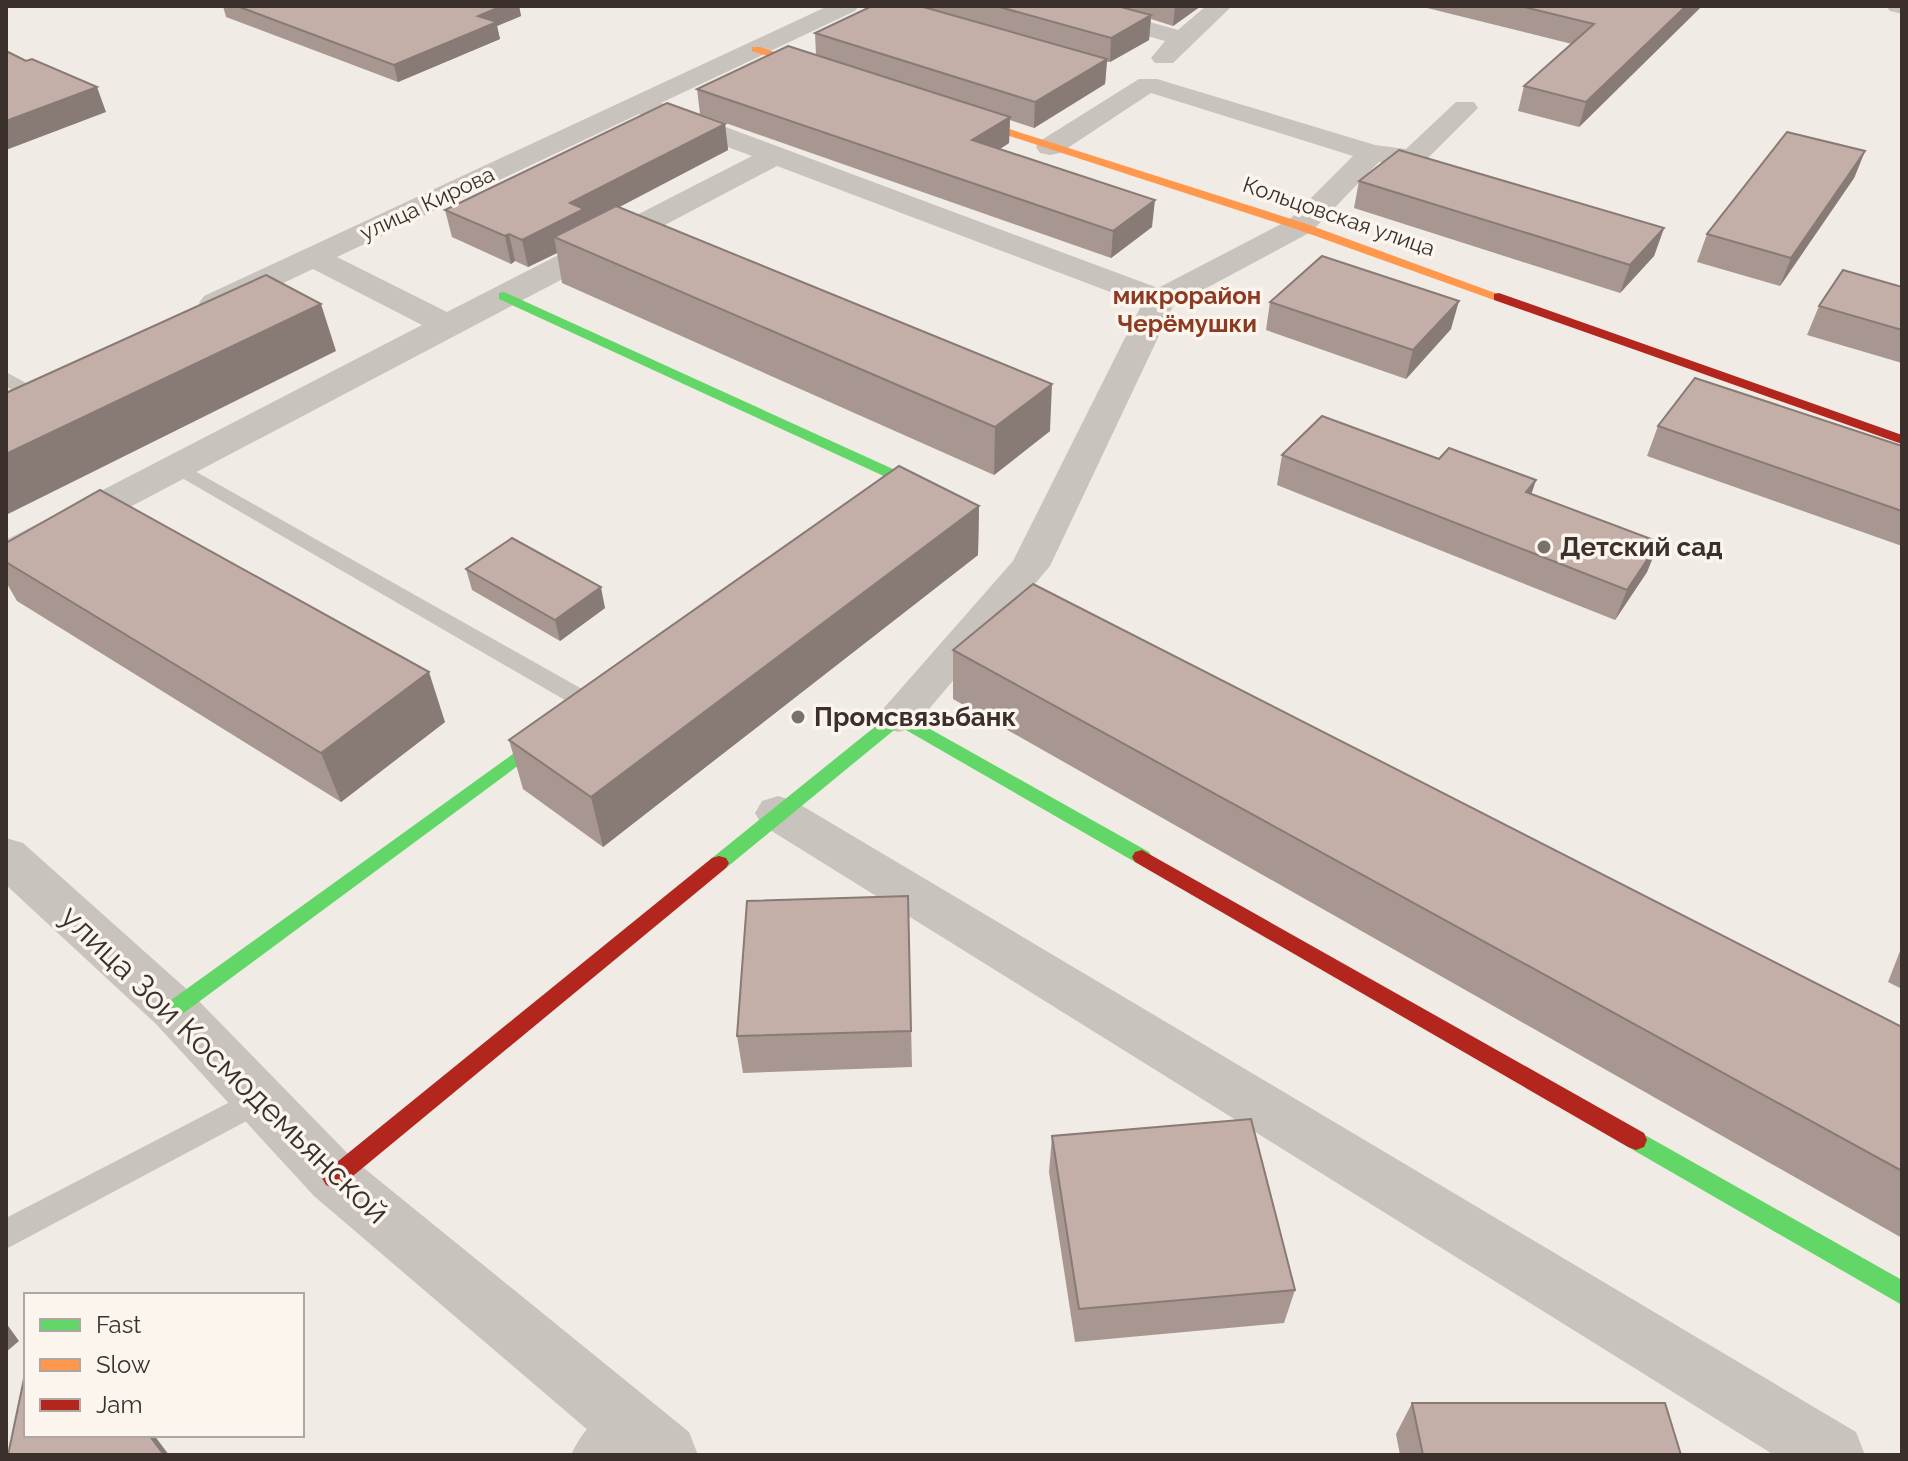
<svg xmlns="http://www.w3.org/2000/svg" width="1908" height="1461" viewBox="0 0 1908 1461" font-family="Raleway,sans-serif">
<rect width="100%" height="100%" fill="#f0ebe5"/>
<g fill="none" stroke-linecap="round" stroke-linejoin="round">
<!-- lane -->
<g fill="#c9c3be" fill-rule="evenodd">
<polygon points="6,372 33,387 35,391 33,395 19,395 6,386"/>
<polygon points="177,461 598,698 602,704 598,710 590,712 582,710 170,471 167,467 170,463"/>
<polygon points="261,1086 271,1090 276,1099 271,1108 6,1249 6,1218"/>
<path d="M 622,1401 L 634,1406 L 639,1418 L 634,1430 L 612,1455 L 571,1455 C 580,1434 601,1409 622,1401 Z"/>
</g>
<!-- street -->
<g fill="#c9c3be" fill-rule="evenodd">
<path d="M 828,6 L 859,6 L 855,11 L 661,103 L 1158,288 L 1289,220 L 1353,156 L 1151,93 L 1060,153 L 1050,155 L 1040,153 L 1036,147 L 1040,141 L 1139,79 L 1157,79 L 1375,145 L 1406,149 L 1456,102 L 1474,102 L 1478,108 L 1422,164 L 1412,166 L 1379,162 L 1311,232 L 1173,306 L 1050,566 L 913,728 L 898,732 L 883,728 L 876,717 L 1013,561 L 1142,304 L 777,166 L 20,565 L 6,568 L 6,540 L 422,325 L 313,269 L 226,310 L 215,313 L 204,310 L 199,303 L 204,296 ZM 639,114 L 752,156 L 447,312 L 337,257 Z"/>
<polygon points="1054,6 1093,6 1178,30 1206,6 1232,6 1173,63 1155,63 1151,58 1165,41 1058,11"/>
<polygon points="1886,6 1902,6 1902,14 1890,11"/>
<polygon points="778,796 794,801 1856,1432 1865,1455 1774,1455 762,825 755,813 762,801"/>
<polygon points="6,838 23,843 192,994 354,1160 689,1432 698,1455 617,1455 314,1196 156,1024 6,885"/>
</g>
<!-- fast -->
<g fill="#63d668" fill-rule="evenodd">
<polygon points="504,292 904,474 907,477 862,511 852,511 849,508 852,505 888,478 499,299 499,293"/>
<polygon points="898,711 1149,852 1152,857 1149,862 1135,862 899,726 726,868 712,868 709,863 712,858 892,713"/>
<polygon points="563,718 572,724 569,728 181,1015 174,1018 167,1015 163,1009 167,1003"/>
<polygon points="1636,1130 1902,1280 1902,1305 1628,1147 1625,1140 1628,1133"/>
</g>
<!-- slow -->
<g fill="#ff974d" fill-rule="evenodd">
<polygon points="752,47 760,47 835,73 826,75 752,51"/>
<polygon points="948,112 956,112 1304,223 1506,297 1494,300 1296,229 948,116"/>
</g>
<!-- jam -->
<g fill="#b3261e" fill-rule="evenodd">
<polygon points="1499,293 1902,435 1902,444 1494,300 1494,294"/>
<polygon points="1142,850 1644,1133 1647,1140 1644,1147 1636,1150 1628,1147 1135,862 1132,857 1135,852"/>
<polygon points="719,856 726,858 729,863 726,868 342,1185 334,1188 326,1185 322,1178 326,1171 712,858"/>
</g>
</g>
<!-- wall -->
<g fill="#a89690">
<polygon points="223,6 519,6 521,16 497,26 500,39 398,82 226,17"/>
<polygon points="925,6 1201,6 1173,26 1151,19 1149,40 1110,62 1107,62 1105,84 1034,128 1010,120 1009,143 1000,149 1152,227 1111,258 700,114 697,89 816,55 815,33 925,7"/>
<polygon points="1419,6 1702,6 1579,127 1518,111 1524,86 1572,44"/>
<polygon points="725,124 728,150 619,207 1050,431 994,475 562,283 557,253 528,267 515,261 511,264 452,237 445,210"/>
<polygon points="1865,151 1854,178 1780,286 1697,262 1707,234"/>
<polygon points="1359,181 1664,228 1654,256 1620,293 1354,208"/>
<polygon points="1902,287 1902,363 1807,335 1819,306"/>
<polygon points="1270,302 1451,329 1406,379 1266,330"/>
<polygon points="1658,426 1902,446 1902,546 1647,456"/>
<polygon points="1282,455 1439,459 1536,480 1531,494 1659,542 1647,572 1615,620 1277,485"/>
<polygon points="979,506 978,555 603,847 523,789 509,740"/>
<polygon points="6,543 445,722 341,802 17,601 6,582"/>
<polygon points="466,569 605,608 560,641 472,590"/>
<polygon points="953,650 1902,1027 1902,1238 953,699"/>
<polygon points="908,896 912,1067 743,1073 737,1036"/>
<polygon points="1902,946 1902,989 1888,982"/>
<polygon points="1052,1136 1295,1290 1284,1323 1075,1342 1049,1172"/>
<polygon points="1412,1403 1681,1455 1400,1455 1396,1434"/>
</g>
<!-- shaded-wall -->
<g fill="#887a75">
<polygon points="502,6 519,6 521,16 497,26 500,39 398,82 394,65 478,16"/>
<polygon points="1175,6 1201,6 1173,26"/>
<polygon points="1686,6 1702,6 1579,127 1586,102"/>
<polygon points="1151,15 1149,40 1110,62 1111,38"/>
<polygon points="1107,59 1105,84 1034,128 1035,102"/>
<polygon points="97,87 106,112 6,150 6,121"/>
<polygon points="1010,117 1009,143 972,167 972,140"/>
<polygon points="725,124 728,150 587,224 554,237 557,253 528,267 522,240 570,203"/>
<polygon points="1865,151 1854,178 1780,286 1791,258"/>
<polygon points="1155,200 1152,227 1111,258 1113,231"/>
<polygon points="1664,228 1654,256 1620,293 1630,265"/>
<polygon points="509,234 515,261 511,264 505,236"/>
<polygon points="1459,301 1451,329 1406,379 1413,350"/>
<polygon points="321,304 336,351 6,515 6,454"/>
<polygon points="1052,384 1050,431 994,475 995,427"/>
<polygon points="1536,480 1526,510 1526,492"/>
<polygon points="979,506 978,555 603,847 591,797"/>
<polygon points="1659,542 1647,572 1615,620 1627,590"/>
<polygon points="601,587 605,608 560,641 555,620"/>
<polygon points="429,672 445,722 341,802 321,753"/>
<polygon points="6,1323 19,1341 6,1352"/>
<polygon points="149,1435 154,1435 169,1455 164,1455"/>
</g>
<!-- building -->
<g fill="#c3afa7" stroke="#887a75" stroke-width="2">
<polygon points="237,6 502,6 478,16 497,22 394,65"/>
<polygon points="872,6 920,6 1107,59 1035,102 815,33"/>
<polygon points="996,6 1117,6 1151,15 1111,38"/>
<polygon points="1520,6 1686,6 1586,102 1524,86 1594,24"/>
<polygon points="788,46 1010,117 972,140 1155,200 1113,231 697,89"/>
<polygon points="6,51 26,61 32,59 97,87 6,121"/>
<polygon points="667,103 725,124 570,203 584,209 522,240 509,234 505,236 445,210"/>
<polygon points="1787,132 1865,151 1791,258 1707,234"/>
<polygon points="1399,150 1664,228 1630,265 1359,181"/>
<polygon points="616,206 1052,384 995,427 554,237"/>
<polygon points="1322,256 1459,301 1413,350 1270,302"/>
<polygon points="1843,270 1902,287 1902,330 1819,306"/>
<polygon points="266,275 321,304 6,454 6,393"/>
<polygon points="1695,378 1902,446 1902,511 1658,426"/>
<polygon points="1322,416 1439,459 1449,448 1536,480 1526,492 1659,542 1627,590 1282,455"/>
<polygon points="899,466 979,506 591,797 509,740"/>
<polygon points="100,490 429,672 321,753 6,562 6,543"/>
<polygon points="512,538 601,587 555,620 466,569"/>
<polygon points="1033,584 1902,1027 1902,1171 953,650"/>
<polygon points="908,896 911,1031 737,1036 747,901"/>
<polygon points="1251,1119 1295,1290 1079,1309 1052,1136"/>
<polygon points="25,1374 26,1435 149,1435 164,1455 8,1455"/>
<polygon points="1412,1403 1665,1403 1681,1455 1423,1455"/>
</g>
<!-- markers -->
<g fill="#7a716c" stroke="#fbf5ee" stroke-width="3">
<circle cx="1544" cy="547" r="8"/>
<circle cx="798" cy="717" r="8"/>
</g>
<g text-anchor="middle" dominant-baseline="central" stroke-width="7" stroke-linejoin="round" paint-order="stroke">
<!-- far-street labels -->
<g font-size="22" fill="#3b302b" stroke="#fbf5ee">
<text transform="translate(427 203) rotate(-25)">улица Кирова</text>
<text transform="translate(1339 216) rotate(19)">Кольцовская улица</text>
</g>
<!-- far-neighbourhood labels -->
<g font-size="24" font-weight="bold" fill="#8c3b22" stroke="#fbf5ee">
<text x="1187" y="295">микрорайон<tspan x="1187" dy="28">Черёмушки</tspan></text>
</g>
<!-- poi labels -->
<g font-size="26" font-weight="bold" fill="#3b302b" stroke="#fbf5ee" text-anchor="start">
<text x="1560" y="547">Детский сад</text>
<text x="814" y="717">Промсвязьбанк</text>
</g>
<!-- near-street labels -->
<g font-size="32" fill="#3b302b" stroke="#fbf5ee">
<text transform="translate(225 1064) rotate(44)">улица Зои Космодемьянской</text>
</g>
</g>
<!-- border -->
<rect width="1908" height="1461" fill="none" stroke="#3b302b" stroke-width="16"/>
<!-- legend -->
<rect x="24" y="1293" width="280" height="144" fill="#fbf5ee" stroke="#aea6a0" stroke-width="2"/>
<rect x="40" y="1319" width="40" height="12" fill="#63d668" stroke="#aea6a0" stroke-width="2"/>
<text x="96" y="1333" font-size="24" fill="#3b302b">Fast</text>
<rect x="40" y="1359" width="40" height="12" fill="#ff974d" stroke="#aea6a0" stroke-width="2"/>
<text x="96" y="1373" font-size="24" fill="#3b302b">Slow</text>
<rect x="40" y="1399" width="40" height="12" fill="#b3261e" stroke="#aea6a0" stroke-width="2"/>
<text x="96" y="1413" font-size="24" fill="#3b302b">Jam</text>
</svg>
